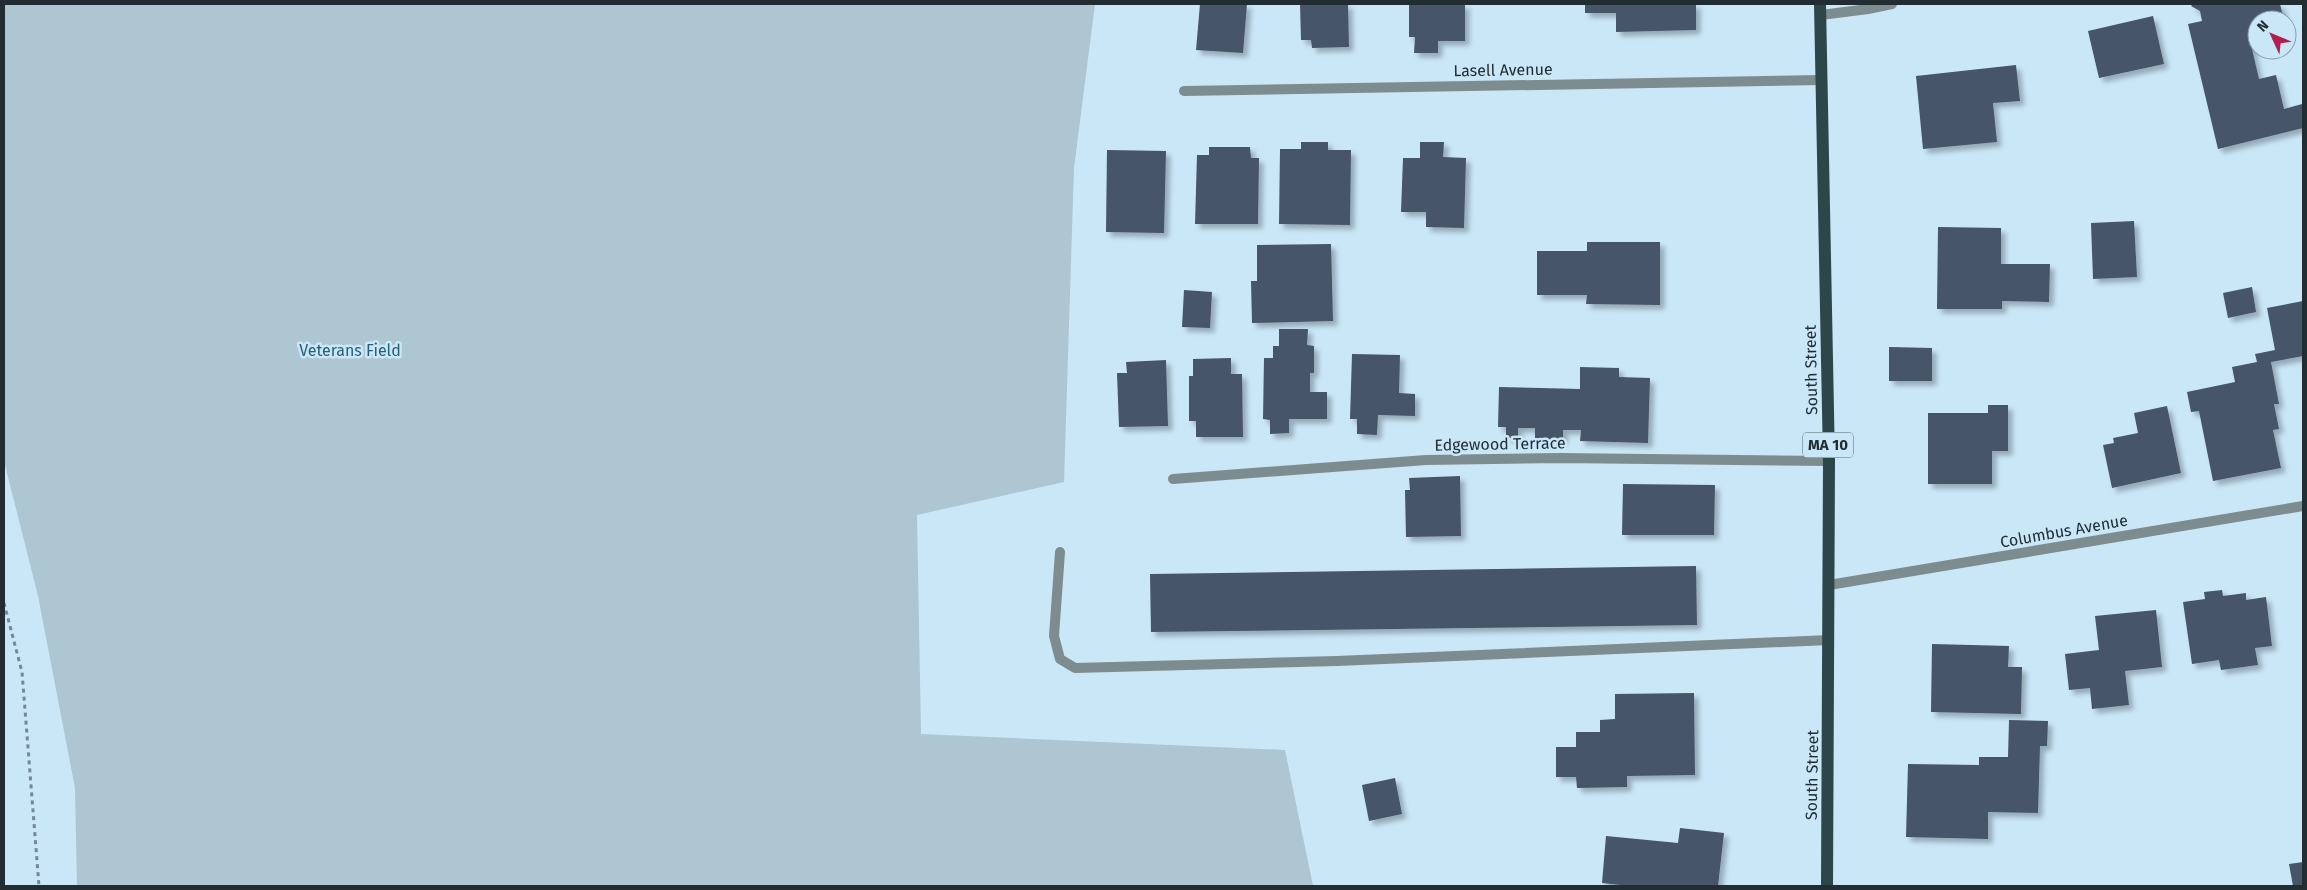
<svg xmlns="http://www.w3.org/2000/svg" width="2307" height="890" viewBox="0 0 2307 890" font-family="'Fira Sans',sans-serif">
<defs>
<filter id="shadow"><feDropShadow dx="4.5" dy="4.5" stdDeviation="2.5" flood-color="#0004"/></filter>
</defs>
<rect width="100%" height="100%" fill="#cae7f8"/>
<!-- green -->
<polygon fill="#aec5d2" points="4,4 1095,4 1074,168 1064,482 917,515 921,734 1285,750 1313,886 77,886 75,788 38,596 4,461"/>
<!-- building -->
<g fill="#475468" filter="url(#shadow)">
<polygon points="1200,4 1247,4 1243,53 1196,50"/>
<polygon points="1300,4 1348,4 1349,47 1312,48 1311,40 1301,40"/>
<polygon points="1409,4 1465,4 1465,41 1438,41 1438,53 1414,53 1415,37 1409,37"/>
<polygon points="1585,4 1696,4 1696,30 1616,32 1616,13 1585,13"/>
<polygon points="2193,4 2280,4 2284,20 2257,20 2257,48 2252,49 2259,79 2276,75 2284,109 2302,104 2303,128 2218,149 2188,24 2202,21 2200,11 2191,6"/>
<polygon points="2153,16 2164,64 2099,78 2088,31"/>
<polygon points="2016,65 2020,101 1993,103 1997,142 1923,149 1916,76"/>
<polygon points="1301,142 1328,142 1328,150 1351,150 1350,225 1279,224 1280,149 1301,149"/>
<polygon points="1420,142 1444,142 1443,157 1466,158 1464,228 1426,227 1426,212 1401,212 1403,158 1420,158"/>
<polygon points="1209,147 1250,147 1251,158 1259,158 1258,224 1195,224 1197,155 1209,155"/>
<polygon points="1107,150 1166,151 1164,233 1106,232"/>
<polygon points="2134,221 2137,277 2093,279 2091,223"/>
<polygon points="1938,227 2001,228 2001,264 2050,264 2049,302 2002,301 2002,309 1937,309"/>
<polygon points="1587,242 1660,242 1660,305 1586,304 1587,295 1537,295 1537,251 1587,251"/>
<polygon points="1331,244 1333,321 1252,323 1251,281 1257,281 1257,245"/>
<polygon points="2252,287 2256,312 2228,318 2223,293"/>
<polygon points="1184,290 1212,292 1210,328 1182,327"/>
<polygon points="2303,301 2303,356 2271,362 2279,404 2274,404 2279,429 2273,430 2281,468 2213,481 2199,411 2191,412 2187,392 2235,382 2232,367 2257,362 2255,354 2275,350 2267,308"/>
<polygon points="1279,329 1308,329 1307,345 1314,346 1314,373 1310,373 1310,392 1327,392 1327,419 1289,419 1289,433 1270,434 1270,420 1263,419 1264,358 1273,358 1273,346 1279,346"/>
<polygon points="1889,347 1932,348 1932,381 1889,381"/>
<polygon points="1352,354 1400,355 1399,393 1415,394 1415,416 1378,415 1377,435 1357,434 1357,419 1350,419"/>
<polygon points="1231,358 1231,374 1242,374 1243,437 1196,437 1196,421 1189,421 1189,376 1193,376 1193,359"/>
<polygon points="1166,360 1168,426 1119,427 1117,373 1127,373 1126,362"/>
<polygon points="1580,367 1619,368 1619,377 1650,378 1648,443 1580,441 1581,430 1563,430 1563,440 1535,439 1535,428 1518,428 1518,438 1506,438 1506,427 1498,427 1499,387 1580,389"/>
<polygon points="1988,405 2008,405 2008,451 1992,451 1992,484 1928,484 1928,413 1988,413"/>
<polygon points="2167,406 2181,473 2112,488 2103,445 2114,443 2113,438 2138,433 2134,413"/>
<polygon points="1460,476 1461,536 1406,537 1405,490 1410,490 1409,478"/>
<polygon points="1623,484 1715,485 1714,535 1622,535"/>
<polygon points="1696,566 1697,625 1151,632 1150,574"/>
<polygon points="2222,590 2223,596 2246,593 2246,600 2266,597 2272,646 2255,648 2258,665 2221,670 2219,660 2192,664 2183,602 2205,599 2204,592"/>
<polygon points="2156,610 2162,667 2125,671 2129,705 2092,709 2090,688 2069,690 2065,654 2099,650 2095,616"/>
<polygon points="1932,644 2009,646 2008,667 2022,667 2021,714 1931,712"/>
<polygon points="1694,693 1695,775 1627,776 1627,787 1577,788 1576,777 1556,777 1556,747 1576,747 1576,732 1600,732 1600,720 1615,719 1615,694"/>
<polygon points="2009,720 2048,721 2047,746 2040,746 2038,813 1988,812 1988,839 1906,837 1908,764 1979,765 1979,757 2008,757"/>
<polygon points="1395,778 1402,814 1369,821 1362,785"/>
<polygon points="1680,828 1724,833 1718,886 1630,886 1602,883 1606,836 1678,843"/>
<polygon points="2303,862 2303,886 2293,886 2289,864"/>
</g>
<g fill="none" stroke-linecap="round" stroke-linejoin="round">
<!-- path -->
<polyline stroke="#758995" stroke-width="3" stroke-dasharray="4 4" stroke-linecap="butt" points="4,603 22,672 39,886"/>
<!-- lane -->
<polyline stroke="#7d8c8e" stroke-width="10" points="1060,552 1054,636 1060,659 1075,668 1337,661 1829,640"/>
<!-- street -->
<g stroke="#7d8c8e" stroke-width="10">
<polyline points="1821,15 1868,9 1892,4"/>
<polyline points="1184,91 1822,80"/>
<polyline points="1173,479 1426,460 1560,458 1829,461"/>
<polyline points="1829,585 2303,506"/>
</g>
<!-- primary -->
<polyline stroke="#2c464a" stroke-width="12" points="1820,4 1829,461 1827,886"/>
</g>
<g text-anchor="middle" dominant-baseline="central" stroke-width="5" stroke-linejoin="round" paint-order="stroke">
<!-- shield labels -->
<rect fill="#cae7f8" stroke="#54656e" stroke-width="1" x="1803" y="432.5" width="50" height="25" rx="4"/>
<g font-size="15" font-weight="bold" fill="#212d33">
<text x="1828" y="445">MA 10</text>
</g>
<!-- street labels -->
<g font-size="16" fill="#212d33" stroke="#cae7f8">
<text transform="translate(1503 70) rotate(-1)">Lasell Avenue</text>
<text transform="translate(1811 370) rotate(-91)">South Street</text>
<text transform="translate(1500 444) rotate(-1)">Edgewood Terrace</text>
<text transform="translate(2064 531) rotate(-10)">Columbus Avenue</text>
<text transform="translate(1812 775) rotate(-89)">South Street</text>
</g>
<!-- park labels -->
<g font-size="16" fill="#285e78" stroke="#cae7f8">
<text x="350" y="350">Veterans Field</text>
</g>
</g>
<!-- border -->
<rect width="2307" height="890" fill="none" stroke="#212d33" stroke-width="10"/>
<!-- north arrow -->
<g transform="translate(2272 35) rotate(314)"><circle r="24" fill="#cae7f8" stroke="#869da9"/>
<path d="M0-4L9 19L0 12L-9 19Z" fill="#b11f4d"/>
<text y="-8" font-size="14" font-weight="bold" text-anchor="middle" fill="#212d33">N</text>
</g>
</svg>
